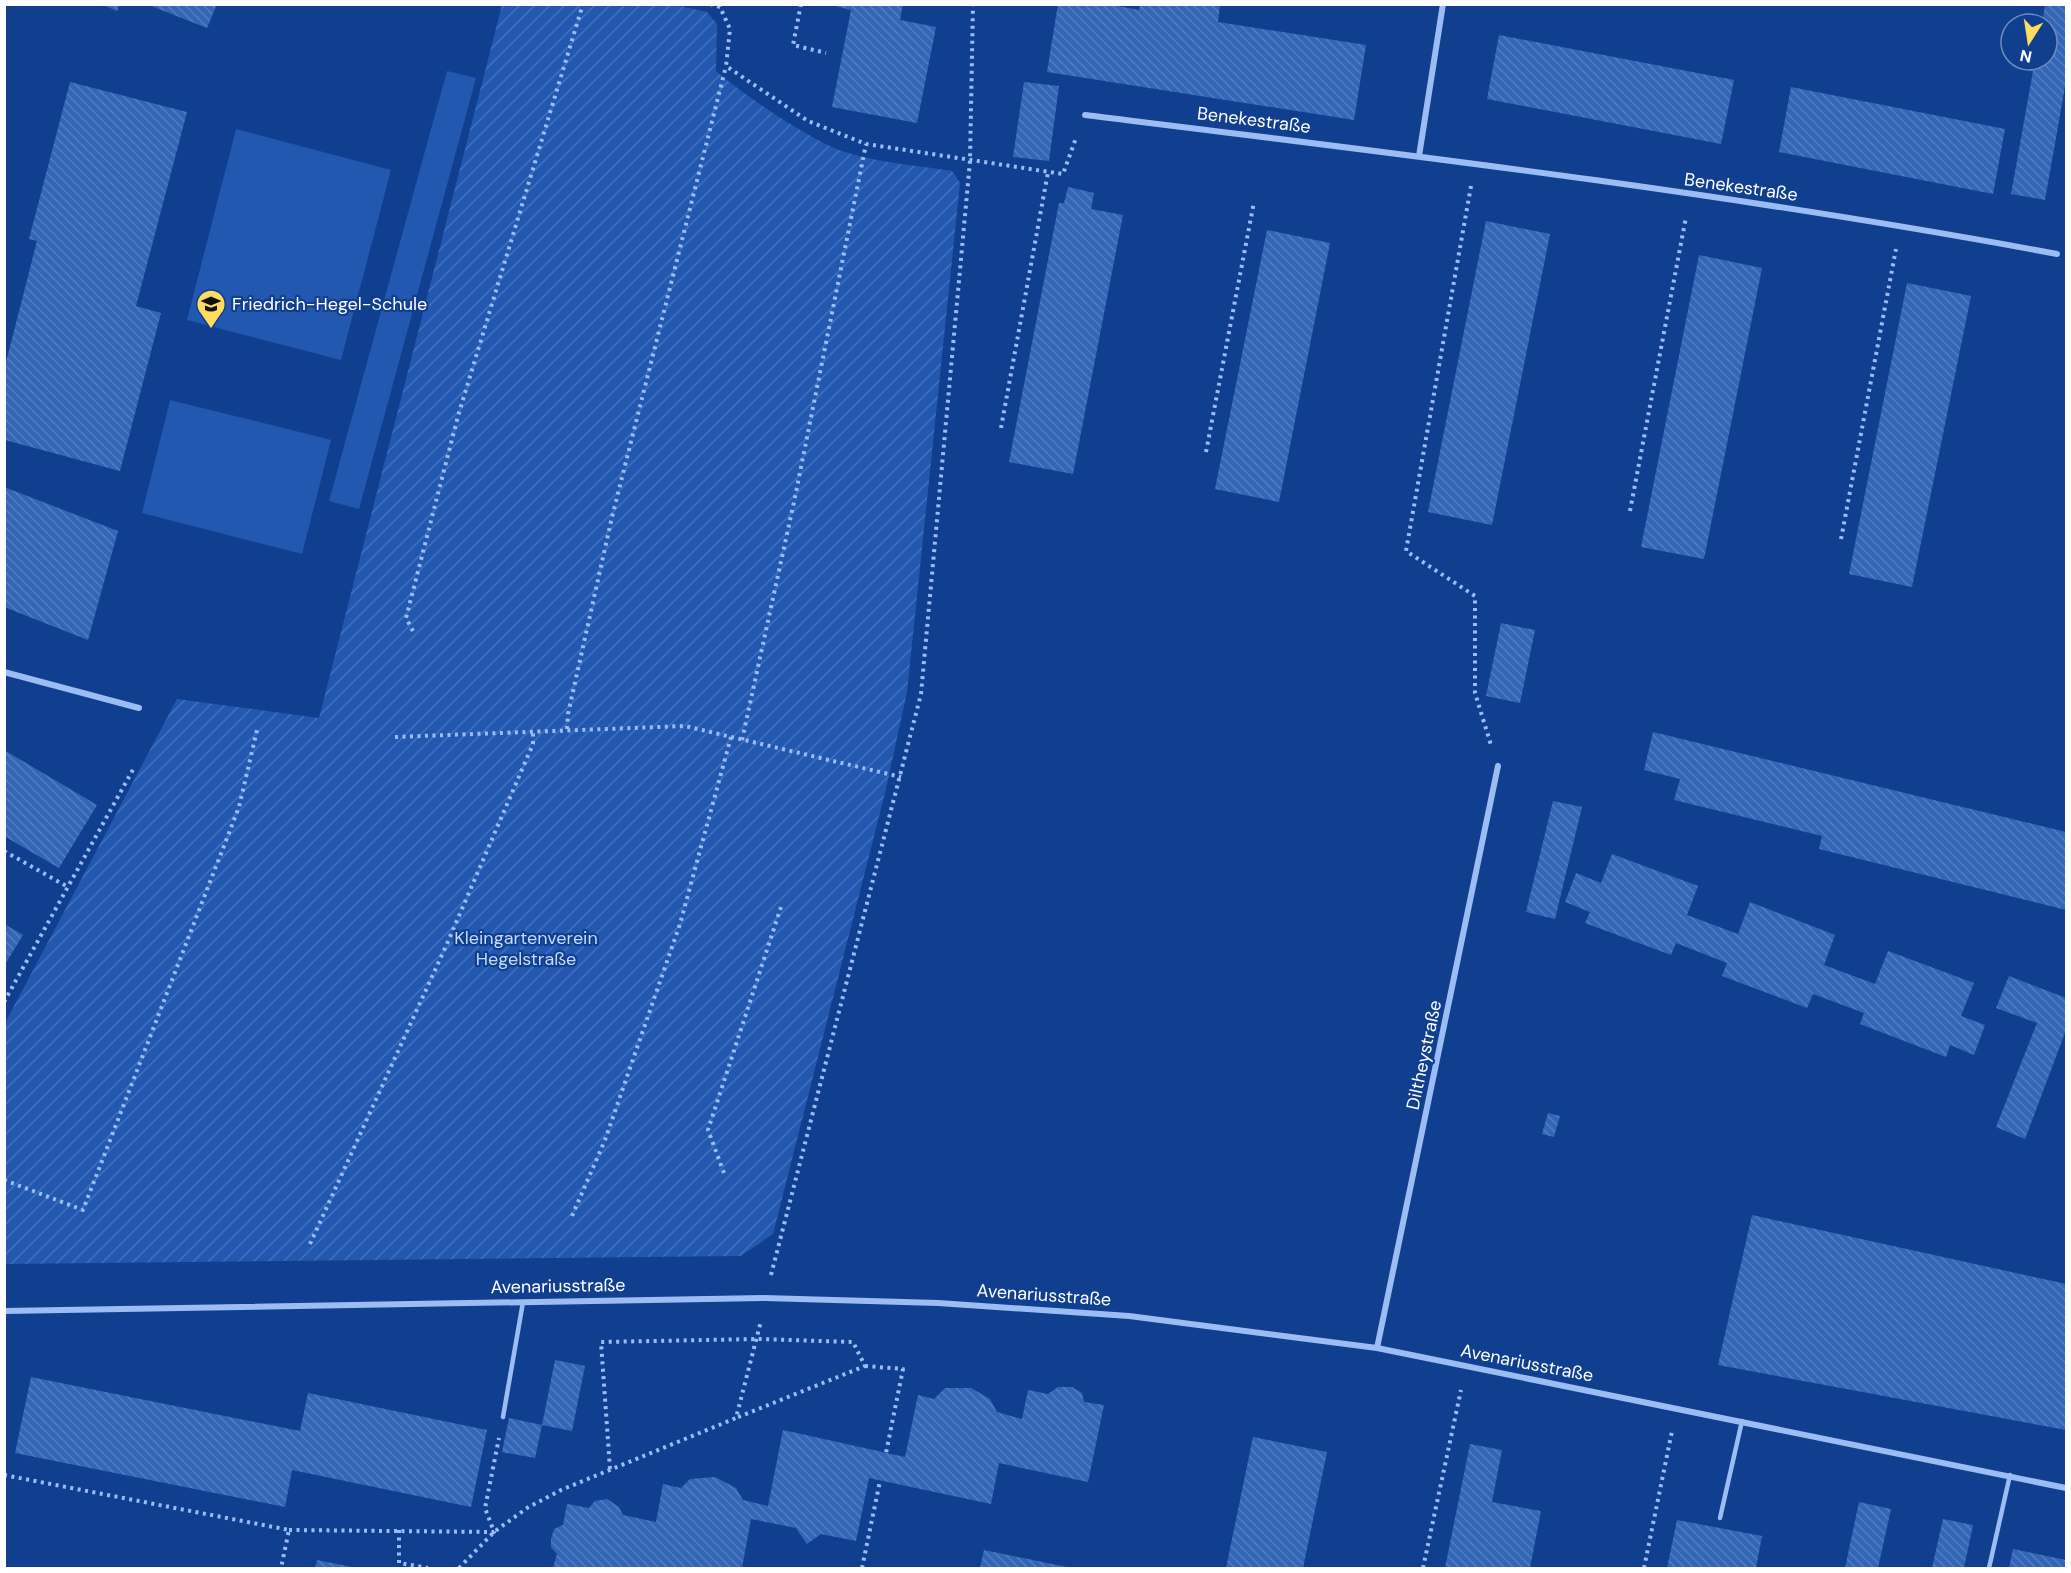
<svg xmlns="http://www.w3.org/2000/svg" width="2071" height="1573" viewBox="0 0 2071 1573" font-family="'DM Sans',sans-serif">
<defs>
<pattern id="garden-furrows" width="10" height="10" patternUnits="userSpaceOnUse" patternTransform="scale(1.5)"><rect width="10" height="10" fill="#2258b0"/><path d="M-1 1l2-2M0 10L10 0M9 11l2-2" fill="none" stroke="#4371bc"/></pattern>
<pattern id="building-back-hatch" width="6" height="6" patternUnits="userSpaceOnUse" patternTransform="scale(1.5)"><rect width="6" height="6" fill="#3466b8"/><path d="M-1 5l2 2M0 0l6 6M5-1l2 2" fill="none" stroke="#527dc3"/></pattern>
</defs>
<rect width="100%" height="100%" fill="#113f90"/>
<!-- garden -->
<path fill="url(#garden-furrows)" d="M 671,4 L 707,12 L 717,24 L 716,71 C 744,95 808,139 842,151 C 877,163 916,165 952,171 L 960,183 L 907,692 L 886,789 L 773,1234 L 741,1256 L 5,1264 L 5,1023 L 177,699 L 319,718 L 502,5 Z"/>
<!-- pitch -->
<g fill="#2258b0">
<polygon points="447,71 476,78 359,509 329,501"/>
<polygon points="236,129 391,170 341,360 187,320"/>
<polygon points="170,400 331,440 302,554 142,513"/>
</g>
<!-- building -->
<g fill="url(#building-back-hatch)">
<polygon points="101,4 120,4 117,11"/>
<polygon points="146,4 217,4 207,28"/>
<polygon points="828,4 903,4 900,20 936,27 917,123 832,107 851,10"/>
<polygon points="1058,4 1106,4 1139,10 1140,4 1220,4 1218,22 1366,45 1354,120 1047,72"/>
<polygon points="2045,5 2066,5 2066,81 2045,200 2011,194 2035,60 2047,60 2047,24 2042,24"/>
<polygon points="1499,35 1734,80 1721,144 1487,99"/>
<polygon points="70,82 187,112 136,306 161,313 120,471 5,440 5,366 37,241 29,239"/>
<polygon points="1024,82 1059,86 1049,161 1013,157"/>
<polygon points="1791,87 2005,129 1993,194 1779,152"/>
<polygon points="1068,187 1094,193 1091,209 1123,215 1073,474 1009,462 1059,203 1064,203"/>
<polygon points="1486,221 1550,234 1492,525 1428,512"/>
<polygon points="1267,230 1330,243 1279,502 1215,489"/>
<polygon points="1699,255 1762,268 1704,559 1641,547"/>
<polygon points="1907,283 1971,296 1912,587 1849,574"/>
<polygon points="4,487 118,531 88,640 4,607"/>
<polygon points="1501,623 1535,630 1520,703 1486,696"/>
<polygon points="1653,732 2066,832 2066,910 1819,849 1822,836 1674,800 1680,779 1644,770"/>
<polygon points="4,750 97,805 59,868 4,836"/>
<polygon points="1553,801 1582,807 1555,919 1526,912"/>
<polygon points="1612,854 1698,886 1687,915 1738,934 1750,902 1835,935 1824,965 1875,984 1888,951 1974,983 1961,1016 1985,1025 1974,1055 1950,1045 1946,1057 1860,1024 1864,1013 1813,994 1807,1008 1722,976 1727,963 1676,943 1671,955 1585,923 1590,912 1565,902 1576,873 1601,883"/>
<polygon points="4,924 23,935 4,966"/>
<polygon points="2009,976 2066,998 2066,1030 2025,1139 1996,1127 2037,1023 1996,1008"/>
<polygon points="1548,1113 1560,1116 1554,1137 1542,1134"/>
<polygon points="1752,1215 2066,1284 2066,1430 1718,1365"/>
<polygon points="555,1360 585,1366 572,1431 542,1425"/>
<polygon points="31,1377 300,1431 308,1393 487,1430 471,1507 292,1470 285,1507 15,1453"/>
<polygon points="1058,1387 1072,1387 1082,1393 1084,1402 1104,1405 1088,1482 999,1463 991,1504 869,1478 856,1541 821,1534 807,1544 796,1528 751,1519 742,1568 553,1568 557,1554 551,1547 551,1539 554,1529 563,1525 567,1504 589,1508 595,1501 607,1499 619,1507 623,1515 656,1522 663,1484 681,1488 690,1479 715,1477 736,1488 743,1500 768,1506 783,1430 905,1457 918,1395 934,1399 945,1388 971,1388 990,1399 997,1412 1022,1419 1028,1390 1048,1394"/>
<polygon points="509,1418 542,1425 535,1458 502,1452"/>
<polygon points="1253,1437 1327,1452 1303,1568 1226,1568"/>
<polygon points="1470,1444 1502,1450 1492,1502 1541,1511 1530,1568 1445,1568"/>
<polygon points="1859,1502 1891,1509 1878,1568 1845,1568"/>
<polygon points="1943,1519 1973,1525 1964,1568 1932,1568"/>
<polygon points="1677,1520 1762,1536 1756,1568 1667,1568"/>
<polygon points="2013,1549 2066,1560 2066,1568 2009,1568"/>
<polygon points="984,1550 1067,1567 1067,1568 980,1568"/>
<polygon points="317,1560 352,1567 352,1568 315,1568"/>
</g>
<g fill="none" stroke-linecap="round" stroke-linejoin="round">
<!-- path -->
<g stroke="#9bbdf3" stroke-width="4" stroke-dasharray="3 4.5" stroke-linecap="butt">
<polyline points="710,4 720,7 730,29 726,66 808,121 866,144 1063,174 1076,138"/>
<polyline points="801,4 793,45 826,53"/>
<polyline points="1471,186 1406,551 1475,596 1475,693 1491,745"/>
<polyline points="1001,428 1048,172"/>
<polyline points="1206,452 1254,202"/>
<polyline points="1630,511 1686,217"/>
<polyline points="1841,539 1896,249"/>
<polyline points="413,631 406,618 458,416 583,4"/>
<polyline points="567,729 568,714 612,517 726,66"/>
<polyline points="395,737 685,726 901,777"/>
<polyline points="742,740 794,502 866,144"/>
<polyline points="4,851 68,887"/>
<polyline points="4,1002 135,766"/>
<polyline points="724,1173 708,1130 781,907"/>
<polyline points="4,1180 83,1210 239,807 257,730"/>
<polyline points="572,1216 605,1140 680,924 731,737"/>
<polyline points="310,1244 446,946 533,744 533,733"/>
<polyline points="771,1275 921,694 970,161 973,4"/>
<polyline points="865,1366 903,1369 886,1453"/>
<polyline points="610,1469 601,1342 758,1339 853,1342 865,1366 736,1418"/>
<polyline points="4,1475 289,1530 281,1568"/>
<polyline points="289,1530 494,1532 485,1508 499,1438"/>
<polyline points="399,1530 399,1563 428,1568"/>
<polyline points="459,1568 494,1532 527,1508 561,1490 736,1418 761,1321"/>
<polyline points="862,1568 880,1481"/>
<polyline points="1423,1568 1461,1390"/>
<polyline points="1644,1568 1672,1431"/>
</g>
<!-- lane -->
<g stroke="#9bbdf3" stroke-width="4.5">
<polyline points="503,1417 523,1302"/>
<polyline points="1720,1518 1742,1421"/>
<polyline points="1989,1568 2010,1475"/>
</g>
<!-- street -->
<g stroke="#9bbdf3" stroke-width="6">
<path d="M 1085,115 C 1410,155 1736,194 2057,254"/>
<polyline points="1419,156 1443,4"/>
<polyline points="4,672 139,708"/>
<polyline points="4,1311 764,1298 938,1303 1129,1316 1377,1348 2066,1488"/>
<polyline points="1377,1348 1498,766"/>
</g>
</g>
<!-- icons -->
<defs>
<g id="school-pin" transform="scale(1.5)"><path d="M0 17L-7.5 6A9.5 9.5 0 1 1 7.5 6Z" fill="#ffdc5d" stroke="#113f90"/><path d="M0-5L7-2L0 1L-7-2ZM-4 1L0 2.5L4 1V4Q0 6-4 4Z" fill="#111"/></g>
</defs>
<g fill-rule="evenodd">
<use href="#school-pin" x="211" y="304"/>
</g>
<g text-anchor="middle" dominant-baseline="central" stroke-width="4.5" stroke-linejoin="round" paint-order="stroke">
<!-- street labels -->
<g font-size="18" fill="#fff" stroke="#113f90">
<text transform="translate(1254 120) rotate(7)">Benekestraße</text>
<text transform="translate(1741 187) rotate(8)">Benekestraße</text>
<text transform="translate(1424 1055) rotate(-78)">Diltheystraße</text>
<text transform="translate(558 1286) rotate(-1)">Avenariusstraße</text>
<text transform="translate(1044 1295) rotate(4)">Avenariusstraße</text>
<text transform="translate(1527 1363) rotate(11)">Avenariusstraße</text>
</g>
<!-- poi labels -->
<g font-size="18" fill="#fff" stroke="#113f90" text-anchor="start">
<text x="232" y="304">Friedrich-Hegel-Schule</text>
</g>
<!-- park labels -->
<g font-size="18" fill="#c3d9fd" stroke="#113f90">
<text x="526" y="938">Kleingartenverein<tspan x="526" dy="21">Hegelstraße</tspan></text>
</g>
</g>
<!-- border -->
<rect width="2071" height="1573" fill="none" stroke="#ffffff" stroke-width="12"/>
<!-- north arrow -->
<g transform="translate(2029 42) rotate(192)"><circle r="28" fill="#113f90" stroke="#708cbc" stroke-width="1.5"/>
<path d="M0-4.5L10 22L0 15L-10 22Z" fill="#ffdc5d"/>
<text y="-9" font-size="16" font-weight="bold" text-anchor="middle" fill="#ffffff">N</text>
</g>
</svg>
